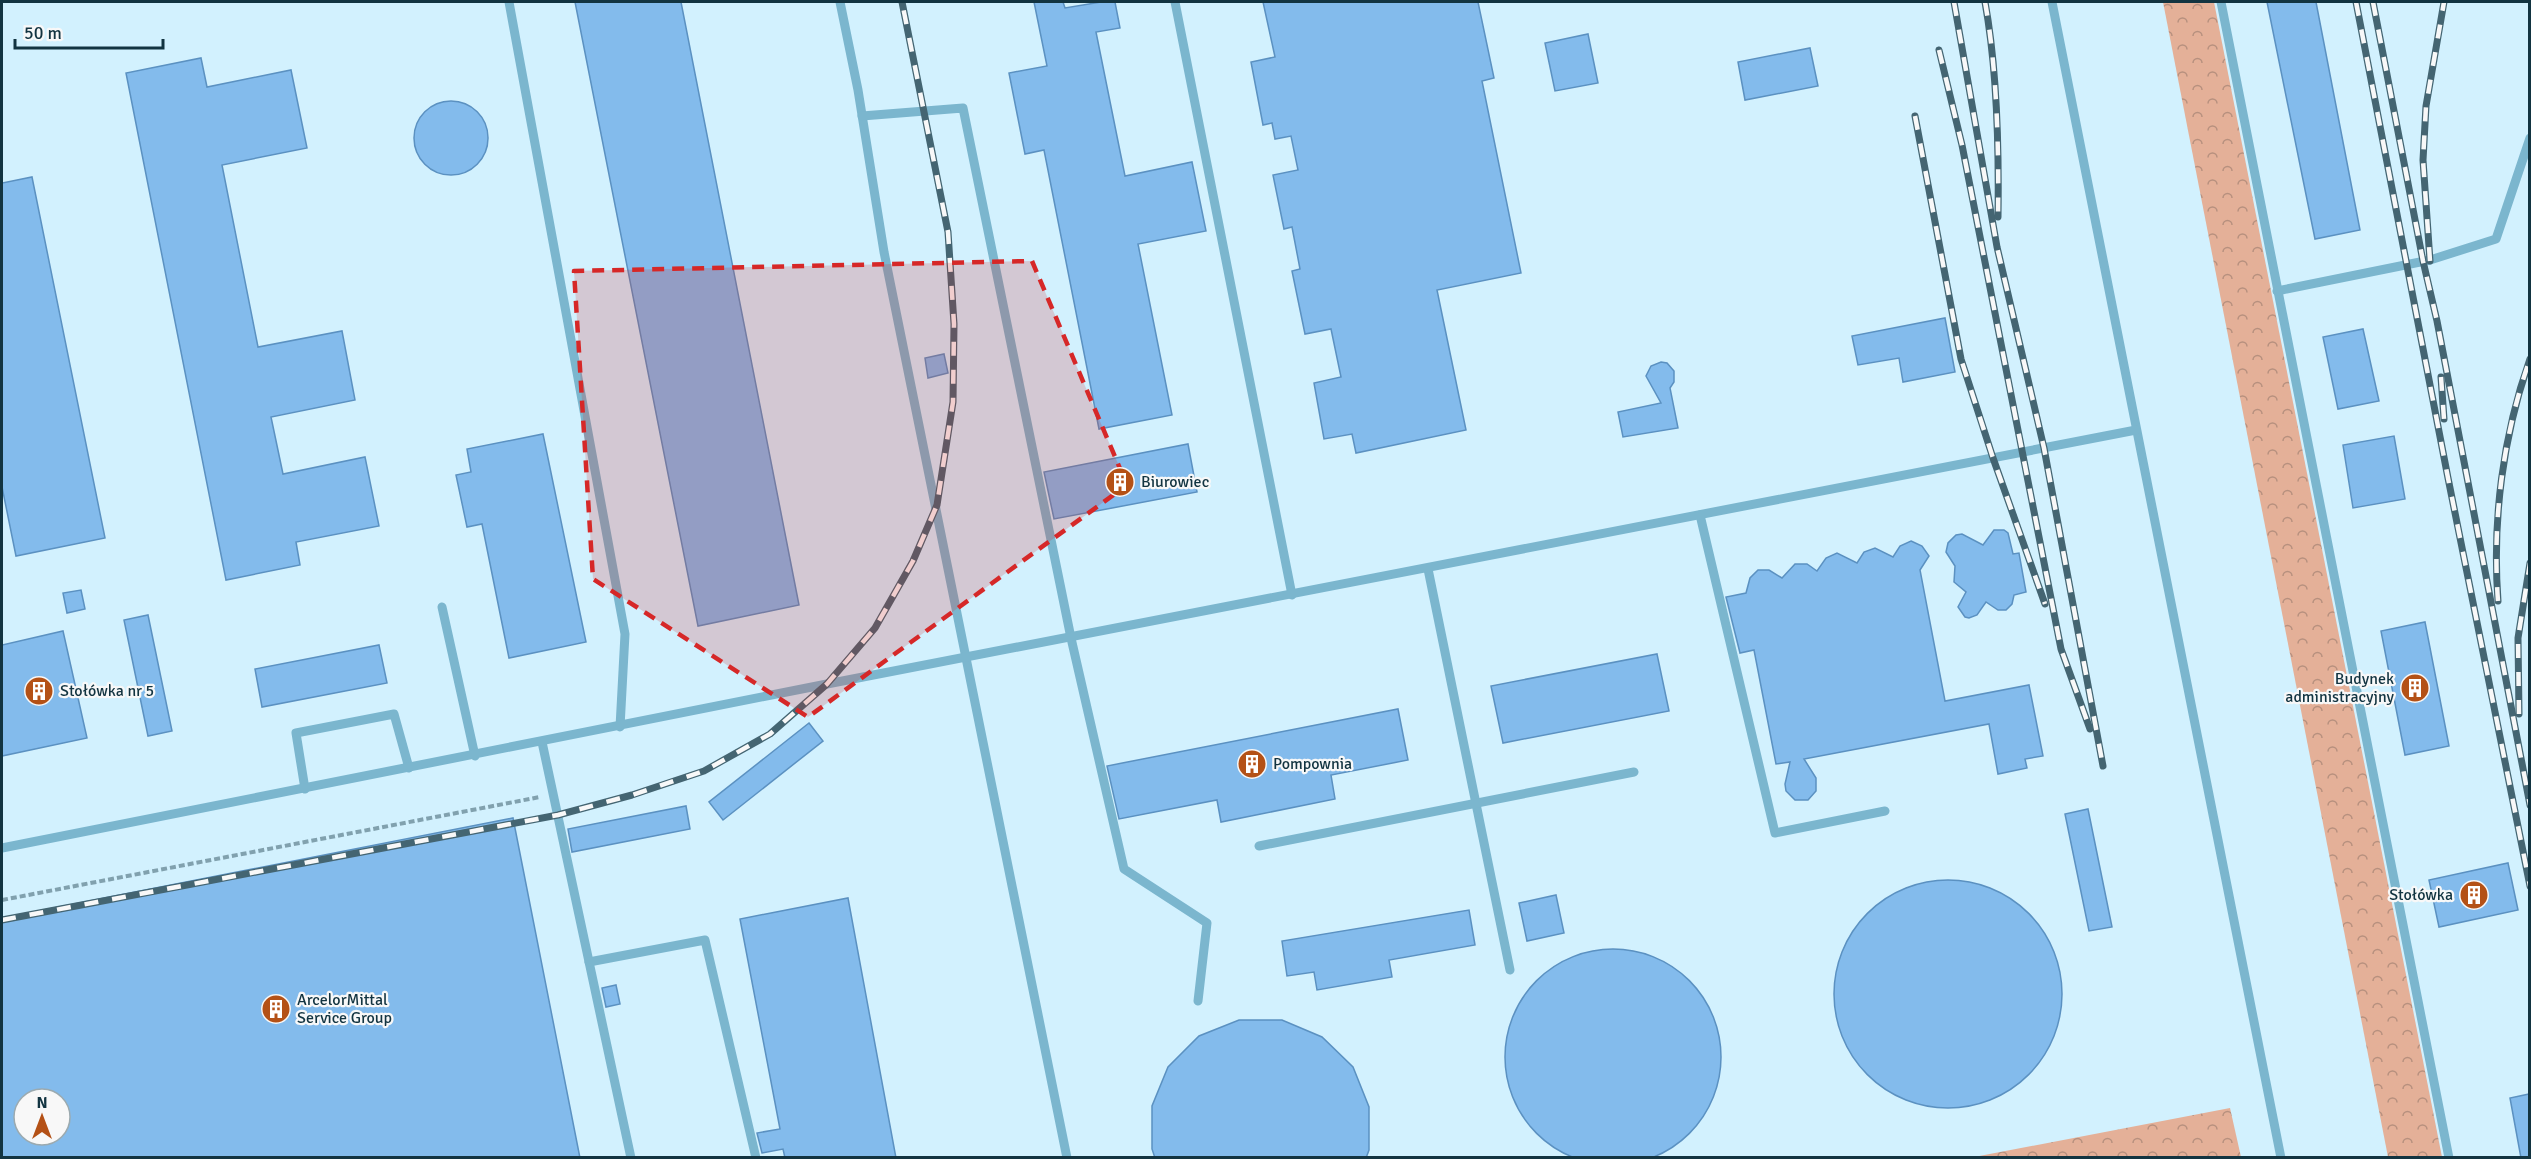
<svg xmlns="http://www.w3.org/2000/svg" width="2531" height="1159" viewBox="0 0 2531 1159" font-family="Signika,sans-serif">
<defs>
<pattern id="forest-crowns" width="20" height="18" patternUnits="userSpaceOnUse" patternTransform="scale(1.5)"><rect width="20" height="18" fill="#e4b098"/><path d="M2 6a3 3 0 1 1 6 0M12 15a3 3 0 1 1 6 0" fill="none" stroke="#b7907e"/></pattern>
</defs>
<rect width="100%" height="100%" fill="#d2f1fe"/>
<!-- forest -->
<g fill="url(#forest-crowns)">
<polygon points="2163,2 2214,2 2442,1157 2388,1157"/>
<polygon points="2230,1108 2241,1157 1974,1157"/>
</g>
<!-- building -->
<g fill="#83bbec" stroke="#5b91c1" stroke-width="1.5" fill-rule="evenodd">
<polygon points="575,2 681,2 799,605 698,626"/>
<polygon points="1034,2 1063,2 1065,8 1101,2 1115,2 1120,28 1096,32 1125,176 1192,162 1206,231 1138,244 1172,415 1099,429 1044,150 1025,154 1009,73 1047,66"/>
<polygon points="1263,2 1478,2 1494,78 1482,81 1521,273 1437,290 1466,430 1356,453 1352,434 1324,439 1314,383 1341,377 1331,329 1305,334 1292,271 1300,269 1292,227 1284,229 1273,175 1298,170 1291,136 1275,139 1272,123 1263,125 1251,62 1275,57"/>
<polygon points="2267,2 2316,2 2360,230 2315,239"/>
<polygon points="1588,34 1598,83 1555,91 1545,43"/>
<polygon points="1810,48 1818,86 1745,100 1738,62"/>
<polygon points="201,58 207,87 291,70 307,148 222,165 258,347 342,331 355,400 271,417 283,474 365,457 379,526 296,542 300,565 226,580 126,73"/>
<circle cx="451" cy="138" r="37"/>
<polygon points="32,177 105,538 16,556 2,487 2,183"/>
<polygon points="1945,318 1955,372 1903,382 1899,358 1858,365 1852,336"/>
<polygon points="2363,329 2379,401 2338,409 2323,337"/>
<polygon points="944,354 948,373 928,378 925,358"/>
<polygon points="1661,362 1667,363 1674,371 1674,382 1670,388 1678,428 1623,437 1618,412 1661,403 1646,376 1651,366"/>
<polygon points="543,434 586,642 509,658 482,524 467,527 456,475 471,472 467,449"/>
<polygon points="2394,436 2405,499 2353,508 2343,445"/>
<polygon points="1188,444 1197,492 1054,519 1044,472"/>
<polygon points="1994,530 2004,530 2008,533 2013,554 2019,553 2026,592 2014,595 2012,604 2006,610 1998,610 1986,602 1977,615 1969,618 1965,617 1958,607 1966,592 1954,582 1955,566 1946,552 1948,543 1956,535 1962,534 1983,545"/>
<polygon points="1911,541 1922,546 1929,556 1920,570 1945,701 2029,685 2043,756 2025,759 2027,768 1998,774 1989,724 1804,759 1816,778 1816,791 1808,800 1795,800 1786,791 1785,784 1790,762 1776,764 1754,650 1740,653 1726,597 1746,593 1750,578 1758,570 1769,570 1782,578 1795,564 1807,564 1817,571 1826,558 1837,553 1857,563 1864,552 1875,548 1893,557 1900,546"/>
<polygon points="81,590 85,609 67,613 63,593"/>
<polygon points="148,615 172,731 148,736 124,620"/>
<polygon points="2425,622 2449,746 2405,755 2381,631"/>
<polygon points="63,631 87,738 2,756 2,645"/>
<polygon points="379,645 387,683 262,707 255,669"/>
<polygon points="1657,654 1669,711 1503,743 1491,686"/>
<polygon points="1398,709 1408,760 1331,775 1335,799 1221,822 1217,800 1119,819 1107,766"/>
<polygon points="809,723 823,741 723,820 709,802"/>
<polygon points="686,806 690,829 572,852 568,829"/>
<polygon points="2088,809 2112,927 2089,931 2065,814"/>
<path d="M 513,818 L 580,1158 L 2,1158 L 2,918 ZM 24,1099 L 60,1099 L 60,1135 L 24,1135 Z"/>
<polygon points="2508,863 2518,910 2439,927 2429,880"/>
<circle cx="1948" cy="994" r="114"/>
<polygon points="1556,895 1564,933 1527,941 1519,903"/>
<polygon points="848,898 896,1158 785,1158 783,1149 762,1153 757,1133 780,1129 740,919"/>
<polygon points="1469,910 1475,945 1389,960 1392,977 1317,990 1314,972 1287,976 1282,941"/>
<circle cx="1613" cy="1057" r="108"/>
<polygon points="616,985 620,1004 606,1007 602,988"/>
<polygon points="1239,1020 1282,1020 1322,1037 1353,1067 1369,1107 1369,1150 1366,1158 1155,1158 1152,1149 1152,1106 1168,1067 1199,1036"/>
<polygon points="2529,1094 2529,1158 2521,1158 2510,1098"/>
</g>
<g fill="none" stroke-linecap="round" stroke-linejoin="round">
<!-- path -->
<polyline stroke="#81a1ae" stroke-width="4" stroke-dasharray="6 3" stroke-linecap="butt" points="2,900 540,797"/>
<!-- service -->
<g stroke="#7bb6ce" stroke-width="9">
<polyline points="509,2 625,634 620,727"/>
<polyline points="840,2 858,90 884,252 1067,1158"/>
<polyline points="1175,2 1292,595"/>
<polyline points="2052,2 2281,1158"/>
<polyline points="2221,2 2449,1158"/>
<polyline points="862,116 963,108 1071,638 1124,869 1207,923 1198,1001"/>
<polyline points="2277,291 2430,260 2496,239 2530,138"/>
<polyline points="1700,515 1775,833 1885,811"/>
<polyline points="1428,569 1510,970"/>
<polyline points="442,607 475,756"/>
<polyline points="542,742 631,1158"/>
<polyline points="305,789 296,733 394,714 409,768"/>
<polyline points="1259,846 1634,772"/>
<polyline points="2,848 827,684 2136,430"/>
<polyline points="589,962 705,940 756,1158"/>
</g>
<!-- rail casing -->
<g stroke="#446572" stroke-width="7">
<g id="rail">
<polyline points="1954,2 1997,247 2044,448 2103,766"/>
<path d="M 1985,2 C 1997,68 1999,149 1998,217"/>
<polyline points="2356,2 2448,478 2530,886"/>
<polyline points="2373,2 2423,261 2437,321 2530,805"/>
<polyline points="1939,50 1962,145 2061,649 2090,729"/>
<polyline points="1915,116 1961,359 1993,458 2045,604"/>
<polyline points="2430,261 2423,160 2426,106 2444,2"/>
<polyline points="2441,377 2444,419"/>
<path d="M 2498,601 C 2492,520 2503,435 2530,359"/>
<polyline points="2519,714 2518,638 2530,563"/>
<polyline points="2,920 558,815 632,795 704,771 770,734 827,684 875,628 913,561 937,505 953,402 954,324 948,232 902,2"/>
</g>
</g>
<!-- rail -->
<use href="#rail" stroke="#f8f8f8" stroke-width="4.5" stroke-dasharray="14" stroke-linecap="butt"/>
</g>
<!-- marked area -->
<path fill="#d62828" fill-opacity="0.2" stroke="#d62828" stroke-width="4.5" stroke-dasharray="12 8" stroke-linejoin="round" d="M 1032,261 L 1127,485 L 808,717 L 593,579 L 574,271 Z"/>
<!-- icons -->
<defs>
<g id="building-disc" transform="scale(1.5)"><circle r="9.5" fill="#b45116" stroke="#f8f8f8"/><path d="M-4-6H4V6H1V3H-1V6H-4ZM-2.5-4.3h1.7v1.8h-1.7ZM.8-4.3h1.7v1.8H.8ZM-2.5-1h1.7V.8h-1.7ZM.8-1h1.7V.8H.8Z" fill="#fff"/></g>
</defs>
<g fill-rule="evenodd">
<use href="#building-disc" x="1120" y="482"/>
<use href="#building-disc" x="2415" y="688"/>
<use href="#building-disc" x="39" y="691"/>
<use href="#building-disc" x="1252" y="764"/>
<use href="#building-disc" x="2474" y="895"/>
<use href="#building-disc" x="276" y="1009"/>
</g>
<g text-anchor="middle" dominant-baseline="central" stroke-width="4.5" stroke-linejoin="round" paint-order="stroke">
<!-- poi labels -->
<g font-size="16" fill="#123441" stroke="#f8f8f8" text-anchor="start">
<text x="1141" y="482">Biurowiec</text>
<text x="2394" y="679" text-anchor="end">Budynek<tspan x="2394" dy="18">administracyjny</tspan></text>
<text x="60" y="691">Stołówka nr 5</text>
<text x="1273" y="764">Pompownia</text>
<text x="2453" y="895" text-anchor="end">Stołówka</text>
<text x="297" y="1000">ArcelorMittal<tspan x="297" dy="18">Service Group</tspan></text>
</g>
</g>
<!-- border -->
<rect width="2531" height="1159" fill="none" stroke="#123441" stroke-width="6"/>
<!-- north arrow -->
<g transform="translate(42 1117)"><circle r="28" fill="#f8f8f8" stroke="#9caaaf" stroke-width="1.5"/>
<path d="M0-4.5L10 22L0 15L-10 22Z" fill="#b45116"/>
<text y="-9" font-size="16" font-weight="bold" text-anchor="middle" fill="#123441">N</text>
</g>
<!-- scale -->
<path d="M15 39v9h148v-9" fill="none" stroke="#123441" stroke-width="3"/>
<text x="24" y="39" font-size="18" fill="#123441" stroke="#f8f8f8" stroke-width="4.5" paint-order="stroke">50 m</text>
</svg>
